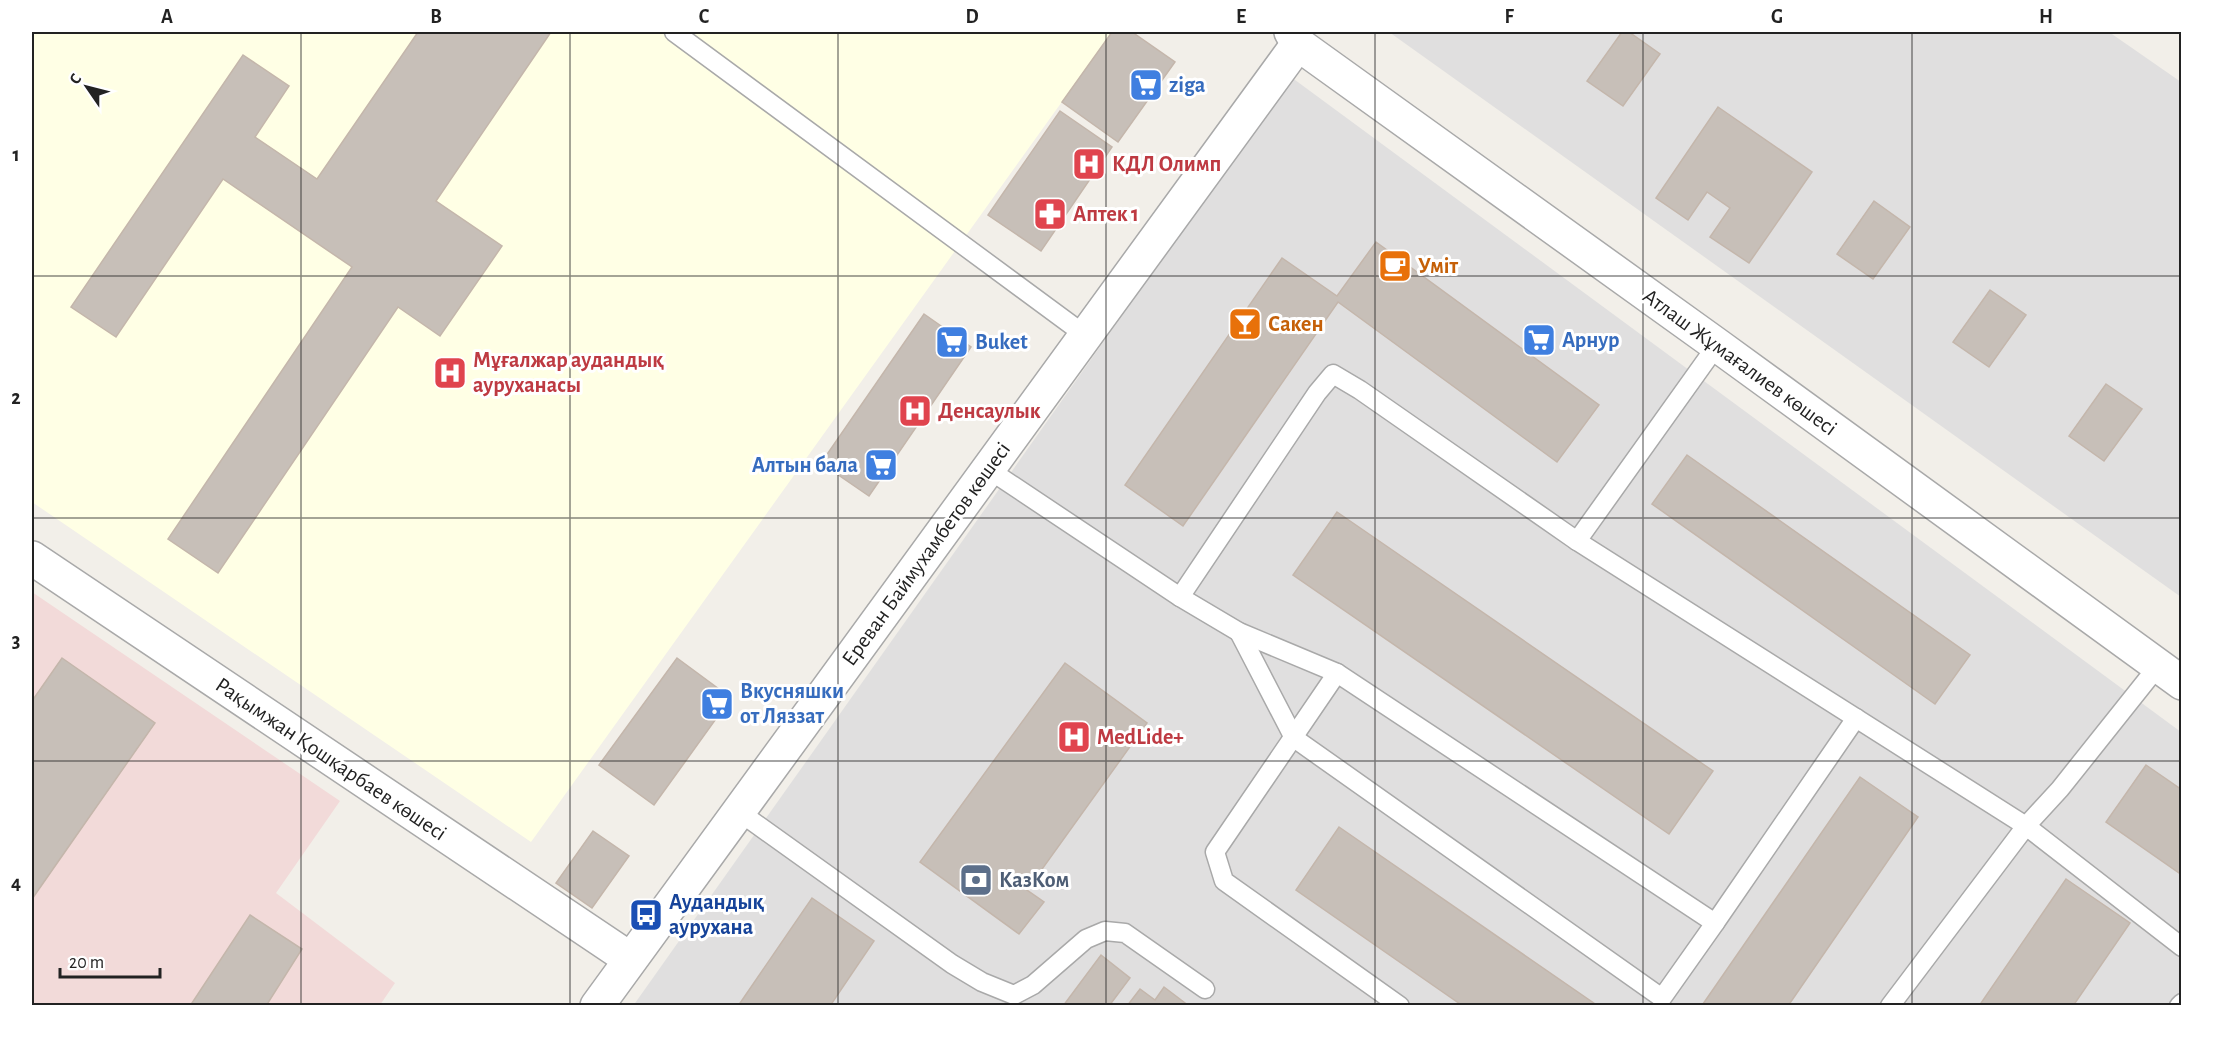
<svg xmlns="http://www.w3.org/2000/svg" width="2213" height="1037" viewBox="0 0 2213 1037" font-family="'Alegreya Sans',sans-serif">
<rect width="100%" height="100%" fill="#f2efe9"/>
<!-- residential -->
<g fill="#e0dfdf">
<polygon points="1389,32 2109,32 2181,82 2181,597"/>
<polygon points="1291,77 2181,732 2181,1005 633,1006"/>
</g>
<!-- commercial -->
<polygon fill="#f2dad9" points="32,592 340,801 276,893 395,983 380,1005 32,1005"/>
<!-- education -->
<polygon fill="#ffffe5" points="32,32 1112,32 531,842 32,502"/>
<!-- building -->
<g fill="#c7bfb8" stroke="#c4b6ab" stroke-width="1.5">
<polygon points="418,32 551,32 436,201 502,246 440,336 398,307 218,573 168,539 352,267 223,179 116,337 71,307 243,55 289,86 255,137 317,179"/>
<polygon points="1112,32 1132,32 1175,62 1118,142 1062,102"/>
<polygon points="1622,32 1629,32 1660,54 1623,106 1587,81"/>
<polygon points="1718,107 1812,172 1749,263 1710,237 1730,208 1707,192 1688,220 1656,198"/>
<polygon points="1060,111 1112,147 1041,251 988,215"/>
<polygon points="1874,201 1910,227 1873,279 1837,254"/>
<polygon points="1376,242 1599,405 1557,462 1338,302 1183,526 1125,485 1282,258 1337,296"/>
<polygon points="1990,290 2026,315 1989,367 1953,342"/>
<polygon points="924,314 971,347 869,496 821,463"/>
<polygon points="2106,384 2142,409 2104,461 2069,436"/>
<polygon points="1687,455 1970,655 1935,704 1652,504"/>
<polygon points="1337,512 1713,771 1669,834 1293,575"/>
<polygon points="62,658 155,723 32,899 32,701"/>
<polygon points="677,658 731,698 654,805 599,765"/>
<polygon points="1065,663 1147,723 1027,890 1044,902 1019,934 920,862"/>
<polygon points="2146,765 2182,790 2182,875 2106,822"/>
<polygon points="1860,777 1918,817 1788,1006 1705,1006 1703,1004"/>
<polygon points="1339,827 1598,1006 1463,1006 1296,890"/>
<polygon points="593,831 629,856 592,908 556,883"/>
<polygon points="2066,879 2130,923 2073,1006 1979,1006"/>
<polygon points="812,898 874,941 830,1006 738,1006"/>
<polygon points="250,915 302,949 266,1006 190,1006"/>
<polygon points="1101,955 1130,978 1109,1006 1063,1006"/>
<polygon points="1164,987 1189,1006 1127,1006 1140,989 1155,1000"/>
</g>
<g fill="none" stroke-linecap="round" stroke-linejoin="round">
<!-- lane casing -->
<g stroke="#a9a9a9" stroke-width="21">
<g id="lane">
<polyline points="674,32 1085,335"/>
<polyline points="1717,345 1577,541 2026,826 2182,947"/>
<polyline points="988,469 1180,597 1239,632 1337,673 1715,923 1856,718"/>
<polyline points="1180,597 1317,393 1333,374 1360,390 1577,541"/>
<polyline points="1239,632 1294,738 1662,998 1715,923"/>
<polyline points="1337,673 1215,852 1224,881 1400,1006"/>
<polyline points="738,811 952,964 982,982 1014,995 1033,985 1086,939 1105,931 1125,933 1205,989"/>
<polyline points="1890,1006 2026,826 2060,789 2158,666"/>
<polyline points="2179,1006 2182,1003"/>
</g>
</g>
<!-- street casing -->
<g stroke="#a9a9a9" stroke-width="36">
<g id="street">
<polyline points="1291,32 1298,44 1717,345 2182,683"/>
<polyline points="32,558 630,959"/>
<polyline points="597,1006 1298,44"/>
</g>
</g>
<!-- lane -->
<use href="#lane" stroke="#fff" stroke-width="18"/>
<!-- street -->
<use href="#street" stroke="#fff" stroke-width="33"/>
</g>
<!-- grid -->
<path fill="none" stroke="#222" stroke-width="1.5" stroke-opacity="0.55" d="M 301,32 L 301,1006M 570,32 L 570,1006M 838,32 L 838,1006M 1106,32 L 1106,1006M 1375,32 L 1375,1006M 1643,32 L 1643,1006M 1912,32 L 1912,1006M 32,276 L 2182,276M 32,518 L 2182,518M 32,761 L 2182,761"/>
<!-- icons -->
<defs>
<g id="supermarket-square" transform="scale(1.725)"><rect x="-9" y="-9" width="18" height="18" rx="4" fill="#3f7fe0" stroke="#fff"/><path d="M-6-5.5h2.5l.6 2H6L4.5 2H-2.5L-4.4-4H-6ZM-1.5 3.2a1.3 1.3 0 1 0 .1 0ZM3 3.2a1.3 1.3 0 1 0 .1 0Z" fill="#fff"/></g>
<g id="hospital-square" transform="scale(1.725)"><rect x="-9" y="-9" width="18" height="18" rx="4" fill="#e0444e" stroke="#fff"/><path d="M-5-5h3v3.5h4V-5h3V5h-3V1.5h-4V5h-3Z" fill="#fff"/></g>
<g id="pharmacy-square" transform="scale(1.725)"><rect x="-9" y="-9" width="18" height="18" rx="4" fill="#e0444e" stroke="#fff"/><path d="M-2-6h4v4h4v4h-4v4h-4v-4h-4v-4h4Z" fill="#fff"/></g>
<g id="cafe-square" transform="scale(1.725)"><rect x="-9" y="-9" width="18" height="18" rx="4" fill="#e8710a" stroke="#fff"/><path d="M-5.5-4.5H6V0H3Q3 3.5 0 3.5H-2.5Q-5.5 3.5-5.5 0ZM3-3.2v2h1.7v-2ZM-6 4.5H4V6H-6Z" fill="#fff"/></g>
<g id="bar-square" transform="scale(1.725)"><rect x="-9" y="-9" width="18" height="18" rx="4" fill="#e8710a" stroke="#fff"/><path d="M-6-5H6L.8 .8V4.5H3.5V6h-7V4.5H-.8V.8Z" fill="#fff"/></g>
<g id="bank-square" transform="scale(1.725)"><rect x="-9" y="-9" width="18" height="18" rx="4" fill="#5c6f8a" stroke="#fff"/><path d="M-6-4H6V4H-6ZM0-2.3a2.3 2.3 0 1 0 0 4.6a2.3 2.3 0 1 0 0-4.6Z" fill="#fff"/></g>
<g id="bus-square" transform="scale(1.725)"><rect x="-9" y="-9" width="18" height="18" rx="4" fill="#1a4fb4" stroke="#fff"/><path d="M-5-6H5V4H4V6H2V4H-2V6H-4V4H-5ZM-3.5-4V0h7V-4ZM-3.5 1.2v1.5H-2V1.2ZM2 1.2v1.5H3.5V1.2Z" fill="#fff"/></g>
</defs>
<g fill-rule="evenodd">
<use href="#supermarket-square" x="1146" y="85"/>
<use href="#hospital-square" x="1089" y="164"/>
<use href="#pharmacy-square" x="1050" y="214"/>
<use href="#cafe-square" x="1395" y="266"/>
<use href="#bar-square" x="1245" y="324"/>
<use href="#supermarket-square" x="1539" y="340"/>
<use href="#supermarket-square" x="952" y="342"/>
<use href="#hospital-square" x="450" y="373"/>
<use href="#hospital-square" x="915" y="411"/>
<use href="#supermarket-square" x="881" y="465"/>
<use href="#supermarket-square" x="717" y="704"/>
<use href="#hospital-square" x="1074" y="737"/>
<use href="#bank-square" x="976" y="880"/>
<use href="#bus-square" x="646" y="915"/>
</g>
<g text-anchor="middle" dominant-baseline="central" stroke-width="6" stroke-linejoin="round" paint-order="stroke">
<!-- shop labels -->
<g font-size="22" font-weight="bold" fill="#366cbe" stroke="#fff" text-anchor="start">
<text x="1169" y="85">ziga</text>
<text x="1562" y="340">Арнур</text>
<text x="975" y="342">Buket</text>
<text x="858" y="465" text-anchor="end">Алтын бала</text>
<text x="740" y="691">Вкусняшки<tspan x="740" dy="25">от Ляззат</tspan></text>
</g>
<!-- health labels -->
<g font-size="22" font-weight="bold" fill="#be3a42" stroke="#fff" text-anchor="start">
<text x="1112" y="164">КДЛ Олимп</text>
<text x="1073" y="214">Аптек 1</text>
<text x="473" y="360">Мұғалжар аудандық<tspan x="473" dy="25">ауруханасы</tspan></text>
<text x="938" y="411">Денсаулык</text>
<text x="1097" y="737">MedLide+</text>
</g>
<!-- food labels -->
<g font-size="22" font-weight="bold" fill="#c56008" stroke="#fff" text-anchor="start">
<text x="1418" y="266">Умiт</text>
<text x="1268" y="324">Сакен</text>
</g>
<!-- street labels -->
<g font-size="22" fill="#222" stroke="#fff">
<text transform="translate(1740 362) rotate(36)">Атлаш Жұмағалиев көшесі</text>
<text transform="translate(926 554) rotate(-54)">Ереван Баймухамбетов көшесі</text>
<text transform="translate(331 759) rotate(34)">Рақымжан Қошқарбаев көшесі</text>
</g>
<!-- service labels -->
<g font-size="22" font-weight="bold" fill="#4e5e75" stroke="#fff" text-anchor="start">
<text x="999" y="880">КазКом</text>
</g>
<!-- transit labels -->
<g font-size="22" font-weight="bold" fill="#164399" stroke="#fff" text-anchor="start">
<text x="669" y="902">Аудандық<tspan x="669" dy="25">аурухана</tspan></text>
</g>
</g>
<!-- border -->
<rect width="2213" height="1037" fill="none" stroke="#ffffff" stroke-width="66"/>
<!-- north arrow -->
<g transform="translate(87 87) rotate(305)" stroke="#ffffff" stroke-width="4.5" paint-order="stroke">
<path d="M0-4.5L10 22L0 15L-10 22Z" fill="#222222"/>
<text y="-9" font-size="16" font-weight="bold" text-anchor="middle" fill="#222222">С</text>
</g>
<!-- scale -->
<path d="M60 968v9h100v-9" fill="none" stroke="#222222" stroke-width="3"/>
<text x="69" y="968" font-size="18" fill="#222222" stroke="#ffffff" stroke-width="4.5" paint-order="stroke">20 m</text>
<rect x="33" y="33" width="2147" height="971" fill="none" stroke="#222" stroke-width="2"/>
<g font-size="20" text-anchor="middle" font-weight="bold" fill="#222">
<text x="167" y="23">A</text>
<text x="436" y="23">B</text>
<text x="704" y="23">C</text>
<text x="972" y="23">D</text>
<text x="1241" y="23">E</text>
<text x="1509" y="23">F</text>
<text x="1777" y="23">G</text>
<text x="2046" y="23">H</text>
<text x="16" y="161">1</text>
<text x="16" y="404">2</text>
<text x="16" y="647">3</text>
<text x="16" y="889">4</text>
</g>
</svg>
